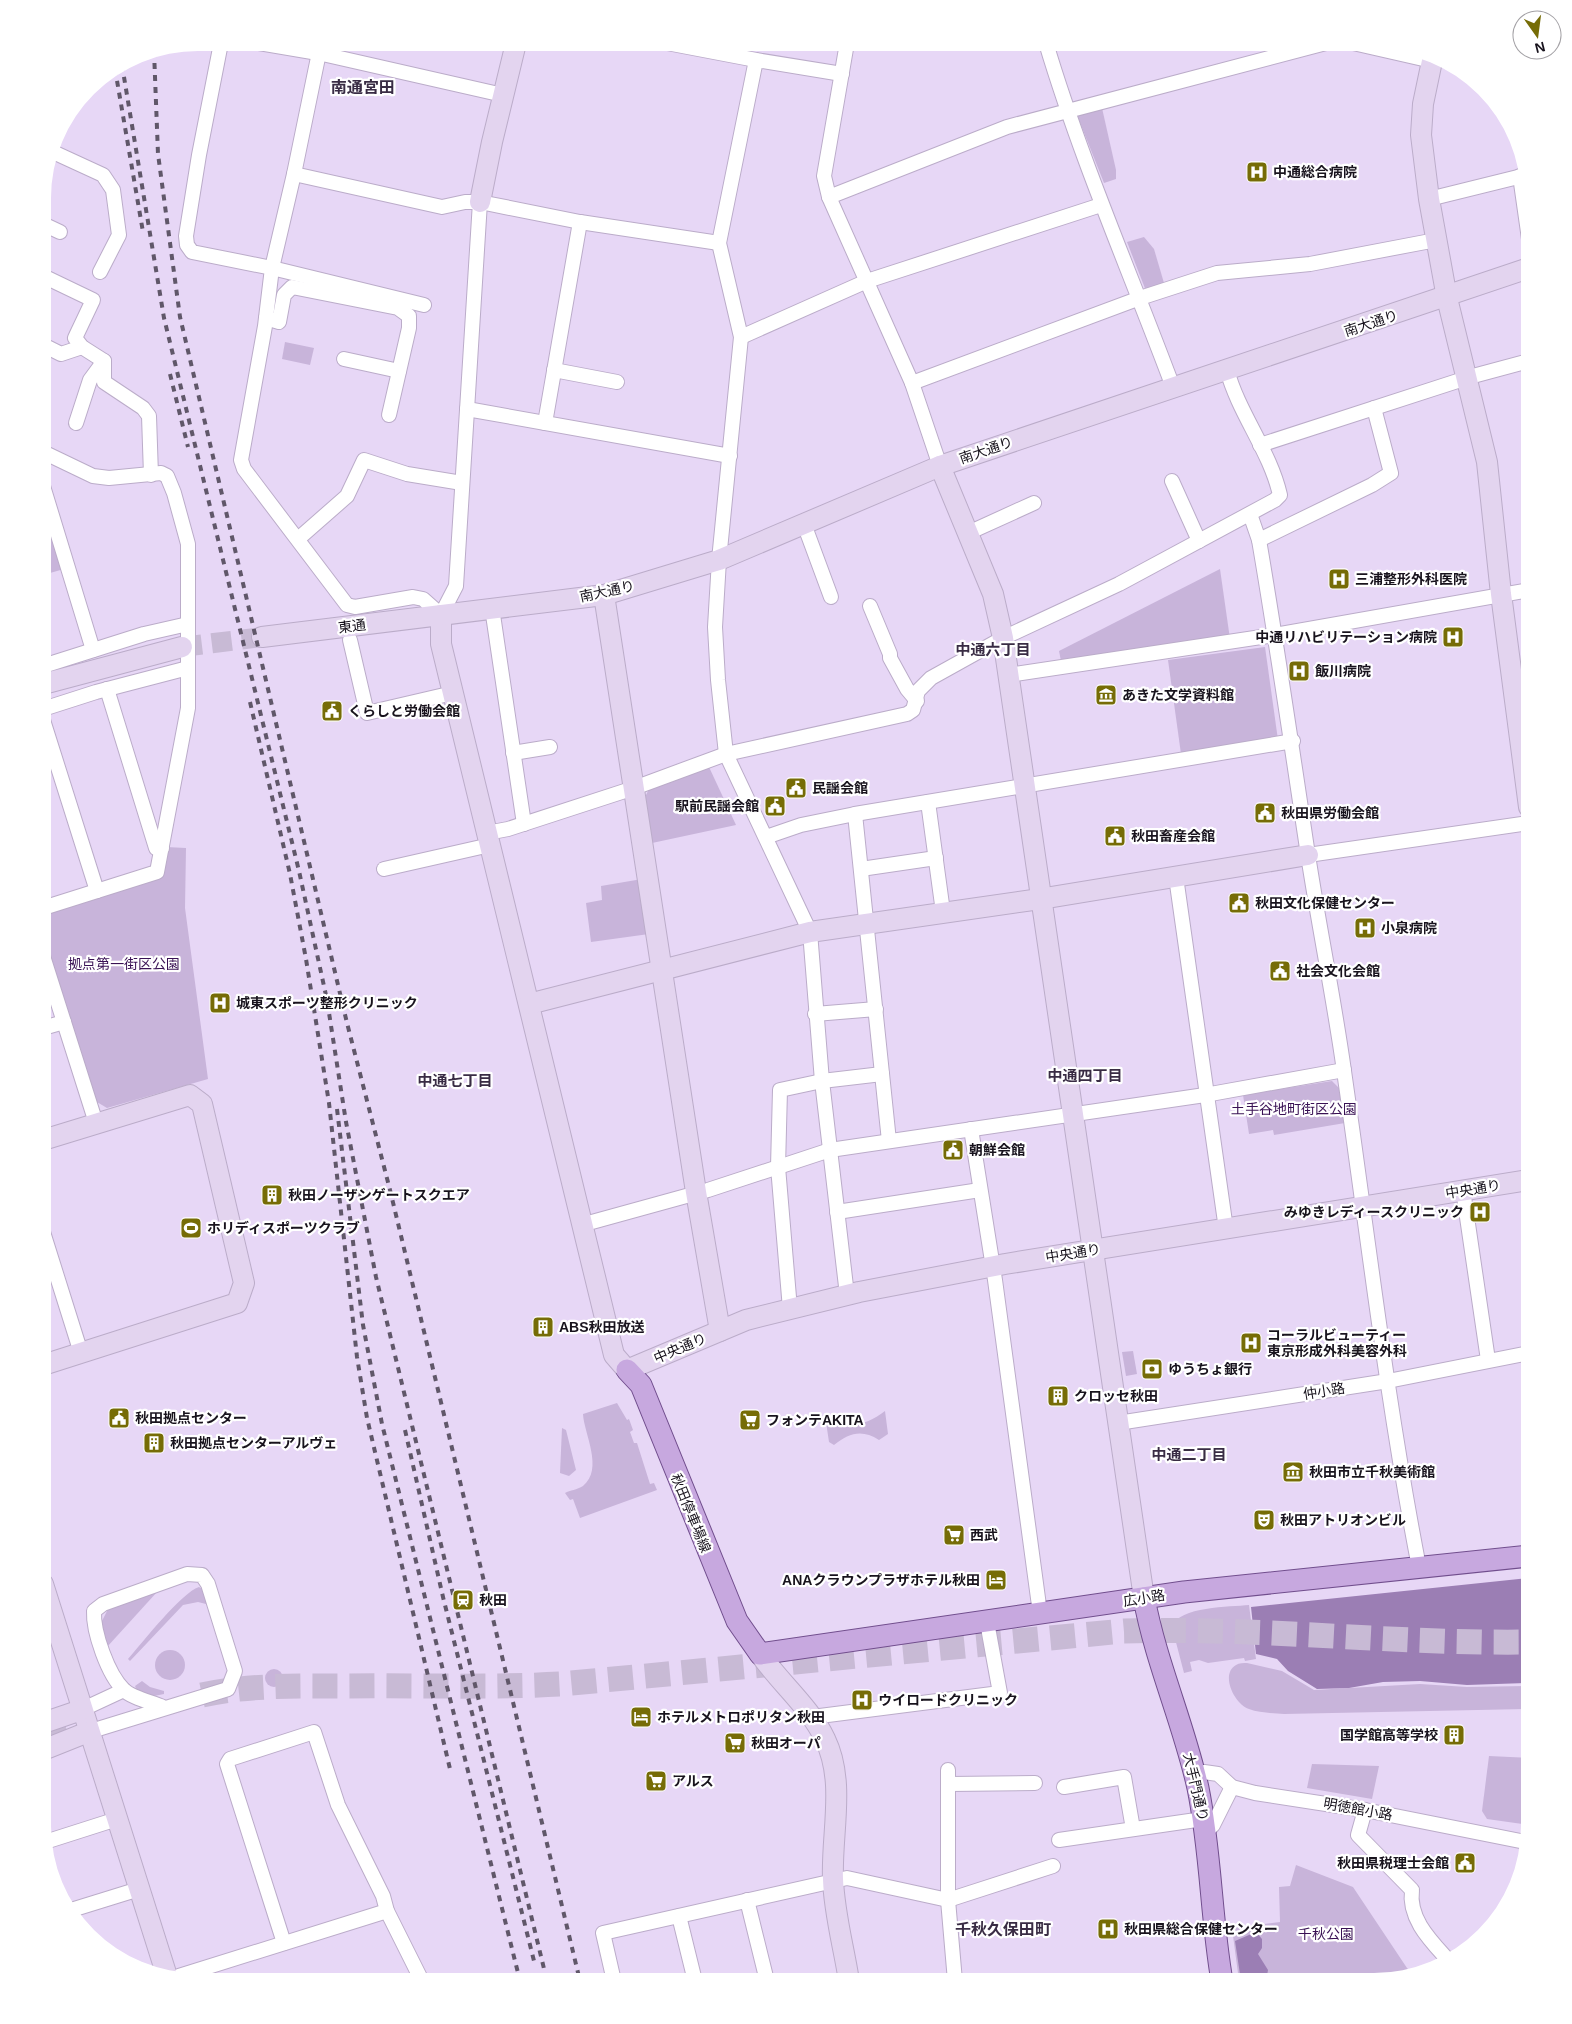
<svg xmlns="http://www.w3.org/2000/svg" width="1572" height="2024" viewBox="0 0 1572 2024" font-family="Helvetica,'Noto Sans JP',sans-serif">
<rect width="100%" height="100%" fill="#e7d7f6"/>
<!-- green -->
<g fill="#c8b4da">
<polygon points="1102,108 1116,170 1116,179 1104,183 1077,115"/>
<polygon points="1144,237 1154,249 1164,283 1146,291 1127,242"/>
<polygon points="285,342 314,348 310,365 282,359"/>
<polygon points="43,496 64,569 43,575"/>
<polygon points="1220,569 1230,639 1062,666 1059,651"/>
<polygon points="1265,647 1278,740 1181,754 1168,660"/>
<polygon points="709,767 736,825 652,843 645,797 649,789"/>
<polygon points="166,847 186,848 185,908 208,1079 107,1108 97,1102 43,934 45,915 144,883"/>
<polygon points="642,879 649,934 591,942 586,903 602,900 601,886"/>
<polygon points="1332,1081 1339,1088 1345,1123 1274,1135 1273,1130 1249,1134 1243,1095"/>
<polygon points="1133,1351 1137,1374 1126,1376 1122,1352"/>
<path d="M 617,1403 L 627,1420 L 629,1419 L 633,1430 L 630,1432 L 634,1443 L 637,1443 L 650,1484 L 654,1483 L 657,1490 L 580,1518 L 573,1499 L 570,1500 L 565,1493 C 570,1490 577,1490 583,1486 C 604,1469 584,1434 583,1414 Z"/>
<path d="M 885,1411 L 888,1434 L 879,1440 C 862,1429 849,1433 834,1445 L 829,1442 L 826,1422 L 829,1419 C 850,1429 867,1425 885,1411 Z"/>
<polygon points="562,1428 566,1430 576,1470 569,1476 560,1473"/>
<path d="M 199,1587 L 204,1590 L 210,1605 L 198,1602 L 183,1605 L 130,1661 L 128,1659 C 143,1642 181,1593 199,1587 Z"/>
<polygon points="157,1592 107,1647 101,1623 108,1609"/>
<path d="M 1249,1605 L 1256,1659 L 1245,1661 L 1244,1658 L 1208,1663 L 1199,1660 L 1190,1662 L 1192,1671 L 1184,1673 L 1172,1627 C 1179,1606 1230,1607 1249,1605 Z"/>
<circle cx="170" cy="1665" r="15"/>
<path d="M 1247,1663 L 1282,1671 L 1314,1690 L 1420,1684 L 1467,1687 L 1529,1686 L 1529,1709 L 1284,1714 C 1273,1713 1259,1713 1249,1709 C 1234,1704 1220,1674 1236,1665 C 1239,1663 1244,1663 1247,1663 Z"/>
<circle cx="274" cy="1678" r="9"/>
<polygon points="142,1681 150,1687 164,1691 164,1694 149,1697 138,1693 135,1686"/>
<polygon points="1489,1756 1529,1758 1529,1825 1487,1819 1482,1811"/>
<polygon points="1312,1764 1379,1766 1372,1799 1307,1788"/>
<polygon points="1296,1865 1353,1887 1407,1968 1414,1975 1374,1981 1239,1981 1232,1928 1280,1922 1279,1887 1290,1886"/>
</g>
<!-- water -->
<g fill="#9b7eb4">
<polygon points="1529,1578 1529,1683 1467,1685 1420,1681 1383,1682 1349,1688 1317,1689 1288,1671 1277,1659 1256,1654 1251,1607"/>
<polygon points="1256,1932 1262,1939 1262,1948 1258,1954 1268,1970 1266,1981 1241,1981 1235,1941"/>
</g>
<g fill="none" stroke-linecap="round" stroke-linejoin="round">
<!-- secondary-tunnel -->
<polyline stroke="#c8bad5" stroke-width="20" stroke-dasharray="20 10" stroke-linecap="butt" points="182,647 262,637"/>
<!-- highway-tunnel -->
<g stroke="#c8bad5" stroke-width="25" stroke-dasharray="25 12" stroke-linecap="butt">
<path d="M 202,1695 C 248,1685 295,1686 341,1686 C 415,1685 488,1688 561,1684 L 1124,1631 C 1259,1627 1394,1644 1529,1642"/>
<polyline points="43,1738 86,1725"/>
</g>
<!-- street casing -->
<g stroke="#bbacc9" stroke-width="16">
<g id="street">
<polyline points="221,43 199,155 186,236 187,245 192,252 272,268 424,305"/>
<polyline points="259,43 318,53 503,95"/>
<polyline points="321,43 294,174 272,268 265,326 241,460 244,469 347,605 355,607 413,597 423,599 441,615 456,586 480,202"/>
<polyline points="667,43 756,60 842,74"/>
<polyline points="847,43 824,176 829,197 912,383 940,466"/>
<path d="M 1046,43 C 1081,160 1130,272 1173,387"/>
<polyline points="1353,43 1432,61 1433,58"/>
<polyline points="756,60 719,243 741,337 719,560 715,627 718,680 726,754 810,932 822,1081 847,1295"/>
<polyline points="53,152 103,175 113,190 119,235 100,272"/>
<polyline points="294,174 442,207 465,202 480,202 580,222 719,243"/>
<polyline points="1520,176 1529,239"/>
<polyline points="829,197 1007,127 1326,43"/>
<polyline points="1429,199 1526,175"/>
<polyline points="43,224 60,232"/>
<polyline points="43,276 93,300 75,338 82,347 104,361 104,382 143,408 149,416 151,475"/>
<polyline points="266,318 279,322 284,295 292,287 398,308 409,316 409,328 389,415"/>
<polyline points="741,337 867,281 1101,205"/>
<polyline points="43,345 61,354 82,347"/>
<polyline points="344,359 399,371"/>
<polyline points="554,370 617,382"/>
<polyline points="912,383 1140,298 1217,273 1310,264 1436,240"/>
<polyline points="467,409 730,456"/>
<polyline points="76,423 90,380 104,361"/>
<polyline points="545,423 580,222"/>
<polyline points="1260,445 1473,376 1529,361"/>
<polyline points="1172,481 1199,541"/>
<polyline points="43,486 93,650"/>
<path d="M 1250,514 L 1259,540 C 1277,645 1292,749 1308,855 C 1319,927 1334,999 1344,1071 C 1368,1237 1387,1403 1419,1567"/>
<polyline points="804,524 831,597"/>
<polyline points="968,533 1034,503"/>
<polyline points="298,539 347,496 364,460 407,474 462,483"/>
<polyline points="1259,540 1372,485 1391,473 1374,408"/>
<polyline points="870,606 890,654 890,658 907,689 917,701"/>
<polyline points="492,608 524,824"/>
<polyline points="350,640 367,713 453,693"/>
<polyline points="43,666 144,634 188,624"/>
<polyline points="1009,675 1275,635 1529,590"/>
<polyline points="107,689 156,848 162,848"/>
<polyline points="43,709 96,692 188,668"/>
<polyline points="43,720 97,891"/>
<polyline points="513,753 550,747"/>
<polyline points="928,802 943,912"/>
<polyline points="855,814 889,1141"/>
<path d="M 487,833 L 508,829 L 634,788 L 726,754 L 907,714 L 913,710 L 918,691 L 931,678 L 1003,638 L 1119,584 L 1275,500 L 1280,495 C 1270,451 1239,414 1227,370"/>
<polyline points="766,837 801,825 855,814 1293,741"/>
<polyline points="1308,855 1529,823"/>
<polyline points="384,869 490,845"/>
<polyline points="861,869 936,858"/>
<polyline points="1176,877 1226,1229"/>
<polyline points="43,908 157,872 188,708 188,544 174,493 167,476 161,473 109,478 93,476 43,452"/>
<polyline points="43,956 96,1123"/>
<polyline points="815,1014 876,1009"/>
<polyline points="43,1028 64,1022"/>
<polyline points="971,1129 995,1280 1040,1613"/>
<polyline points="1463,1190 1488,1360"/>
<polyline points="837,1212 980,1190"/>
<polyline points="581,1225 708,1190 830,1150 1205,1095 1344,1070"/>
<polyline points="43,1232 81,1353"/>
<polyline points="790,1309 778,1167 780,1090 822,1081 882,1074"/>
<polyline points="1118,1423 1388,1381 1529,1353"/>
<polyline points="81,1710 124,1690"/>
<polyline points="812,1717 1000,1693 987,1622"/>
<path d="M 88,1732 L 228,1689 L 235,1671 L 208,1584 L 202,1575 L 187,1574 L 103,1604 L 94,1611 C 93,1632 108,1675 124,1690 C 132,1698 152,1702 163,1707"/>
<polyline points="948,1770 948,1900 955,1981"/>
<polyline points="1194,1774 1204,1772 1218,1774 1232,1787 1255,1793 1365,1810 1525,1842"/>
<polyline points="949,1784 1035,1783"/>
<polyline points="1064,1787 1124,1777 1133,1829"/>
<path d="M 1365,1810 L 1358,1835 L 1412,1890 C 1408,1919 1431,1941 1449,1961"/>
<polyline points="1206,1832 1213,1825 1232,1787"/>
<polyline points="1059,1840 1203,1819"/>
<polyline points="45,1842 117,1819"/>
<polyline points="747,1900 767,1981"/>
<polyline points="68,1911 139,1889"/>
<polyline points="679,1916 695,1981"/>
<polyline points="284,1943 227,1764 230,1759 314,1732 338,1805 383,1896 387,1911 422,1981"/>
<polyline points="179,1976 387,1911"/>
<polyline points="614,1981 603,1933 847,1878 948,1900 1053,1866"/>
</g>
</g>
<!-- secondary casing -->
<g stroke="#bbacc9" stroke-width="22">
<g id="secondary">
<polyline points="1432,61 1423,104 1421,135 1429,199 1447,298 1487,462 1501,594 1529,807"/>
<polyline points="480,202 492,142 516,43"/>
<polyline points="940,466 993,594 1003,638 1144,1598"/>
<polyline points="604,595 696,1192 720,1331"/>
<polyline points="441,615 441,644 614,1355 627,1370 746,1320 859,1292 1005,1264 1529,1180"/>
<polyline points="262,637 604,595 719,560 940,466 1529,268"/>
<polyline points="43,684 182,647"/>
<polyline points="529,1004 810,932 1040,899 1308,855"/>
<polyline points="43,1365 237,1303 244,1283 202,1104 190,1095 43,1140"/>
<polyline points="43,1584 166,1973"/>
<path d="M 760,1654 C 780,1683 810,1707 825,1739 C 846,1782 831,1834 833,1879 C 834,1913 844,1948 849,1981"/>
<polyline points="43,1723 81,1710"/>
<polyline points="43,1750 88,1732"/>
</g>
</g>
<!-- primary casing -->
<g stroke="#714e8d" stroke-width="23">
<g id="primary">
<polyline points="627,1370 641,1385 737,1621 760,1654 1184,1592 1529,1556"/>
<path d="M 1144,1598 C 1156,1663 1184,1724 1198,1788 C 1211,1852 1211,1918 1222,1981"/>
</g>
</g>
<!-- street -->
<use href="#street" stroke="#fff" stroke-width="14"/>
<!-- secondary -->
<use href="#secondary" stroke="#e3d4ef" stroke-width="20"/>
<!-- primary -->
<use href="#primary" stroke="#c7a8df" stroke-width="21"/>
<!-- rail -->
<g stroke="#605769" stroke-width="4" stroke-dasharray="6 6" stroke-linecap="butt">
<polyline points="154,51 158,154 180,317 347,1023 390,1190 580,1981"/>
<polyline points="122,65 164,318 299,871 327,1000 346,1122 376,1277 547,1981"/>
<polyline points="115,69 143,232"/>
<polyline points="170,374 188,447"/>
<polyline points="250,702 290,874 306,959 329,1103 357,1357 367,1418 450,1769"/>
<polyline points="337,1109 363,1325 382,1424 520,1981"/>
<polyline points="405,1430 443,1597 535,1965"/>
</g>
</g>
<!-- icons -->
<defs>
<g id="hospital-square" transform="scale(1.125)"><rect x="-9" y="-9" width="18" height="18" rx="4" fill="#766c06" stroke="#fff"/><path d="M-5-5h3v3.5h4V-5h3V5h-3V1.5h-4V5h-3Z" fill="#fff"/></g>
<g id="museum-square" transform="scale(1.125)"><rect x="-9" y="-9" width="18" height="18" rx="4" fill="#766c06" stroke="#fff"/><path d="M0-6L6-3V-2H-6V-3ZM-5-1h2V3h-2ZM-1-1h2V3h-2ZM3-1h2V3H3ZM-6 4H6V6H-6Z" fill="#fff"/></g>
<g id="civic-square" transform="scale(1.125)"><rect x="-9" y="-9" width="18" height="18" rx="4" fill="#766c06" stroke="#fff"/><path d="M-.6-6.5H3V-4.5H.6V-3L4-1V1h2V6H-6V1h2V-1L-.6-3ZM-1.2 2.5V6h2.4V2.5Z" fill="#fff"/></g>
<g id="building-square" transform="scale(1.125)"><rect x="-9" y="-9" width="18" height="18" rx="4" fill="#766c06" stroke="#fff"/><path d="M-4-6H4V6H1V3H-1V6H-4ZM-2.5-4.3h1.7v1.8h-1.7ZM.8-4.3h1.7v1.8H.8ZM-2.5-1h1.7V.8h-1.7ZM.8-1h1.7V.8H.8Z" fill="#fff"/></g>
<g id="stadium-square" transform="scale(1.125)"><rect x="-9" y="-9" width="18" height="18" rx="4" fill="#766c06" stroke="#fff"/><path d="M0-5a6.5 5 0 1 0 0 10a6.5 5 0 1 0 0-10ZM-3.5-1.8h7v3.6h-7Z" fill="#fff"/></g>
<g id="bank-square" transform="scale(1.125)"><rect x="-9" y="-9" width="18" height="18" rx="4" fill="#766c06" stroke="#fff"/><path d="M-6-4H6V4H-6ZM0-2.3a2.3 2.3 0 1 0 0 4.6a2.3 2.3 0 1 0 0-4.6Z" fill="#fff"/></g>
<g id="supermarket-square" transform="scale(1.125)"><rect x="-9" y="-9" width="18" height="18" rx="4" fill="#766c06" stroke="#fff"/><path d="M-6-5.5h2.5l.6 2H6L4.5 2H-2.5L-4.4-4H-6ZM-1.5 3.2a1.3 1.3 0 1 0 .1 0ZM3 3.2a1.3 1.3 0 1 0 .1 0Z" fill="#fff"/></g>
<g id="theatre-square" transform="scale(1.125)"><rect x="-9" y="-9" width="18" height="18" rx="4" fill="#766c06" stroke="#fff"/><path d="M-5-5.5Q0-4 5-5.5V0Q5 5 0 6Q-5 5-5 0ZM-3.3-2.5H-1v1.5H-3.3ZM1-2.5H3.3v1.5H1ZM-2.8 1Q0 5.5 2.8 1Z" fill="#fff"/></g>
<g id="hotel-square" transform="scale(1.125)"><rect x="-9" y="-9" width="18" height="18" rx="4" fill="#766c06" stroke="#fff"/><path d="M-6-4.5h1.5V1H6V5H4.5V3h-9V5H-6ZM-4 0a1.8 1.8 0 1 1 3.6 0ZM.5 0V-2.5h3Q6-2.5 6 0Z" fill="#fff"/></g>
<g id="station-square" transform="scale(1.125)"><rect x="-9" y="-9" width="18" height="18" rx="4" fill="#766c06" stroke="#fff"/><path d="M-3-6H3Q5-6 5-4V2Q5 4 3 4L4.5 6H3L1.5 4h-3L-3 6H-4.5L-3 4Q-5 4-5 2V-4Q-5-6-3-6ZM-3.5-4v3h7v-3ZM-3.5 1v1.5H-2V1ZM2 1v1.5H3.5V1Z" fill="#fff"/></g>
</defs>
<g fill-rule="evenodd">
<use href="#hospital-square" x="1257" y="172"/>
<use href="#hospital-square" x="1339" y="579"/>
<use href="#hospital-square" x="1453" y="637"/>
<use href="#hospital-square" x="1299" y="671"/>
<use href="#museum-square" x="1106" y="695"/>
<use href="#civic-square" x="332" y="711"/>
<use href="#civic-square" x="796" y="788"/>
<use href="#civic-square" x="775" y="806"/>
<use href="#civic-square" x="1265" y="813"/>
<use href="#civic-square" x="1115" y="836"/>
<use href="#civic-square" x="1239" y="903"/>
<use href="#hospital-square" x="1365" y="928"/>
<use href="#civic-square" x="1280" y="971"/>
<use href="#hospital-square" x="220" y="1003"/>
<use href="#civic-square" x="953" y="1150"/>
<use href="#building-square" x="272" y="1195"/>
<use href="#hospital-square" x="1480" y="1212"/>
<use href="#stadium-square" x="191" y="1228"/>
<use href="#building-square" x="543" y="1327"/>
<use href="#hospital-square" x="1251" y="1343"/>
<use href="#bank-square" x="1152" y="1369"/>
<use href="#building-square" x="1058" y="1396"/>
<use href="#civic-square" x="119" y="1418"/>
<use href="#supermarket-square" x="750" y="1420"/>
<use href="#building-square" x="154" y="1443"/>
<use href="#museum-square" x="1293" y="1472"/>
<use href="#theatre-square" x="1264" y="1520"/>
<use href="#supermarket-square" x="954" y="1535"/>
<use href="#hotel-square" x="996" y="1580"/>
<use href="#station-square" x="463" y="1600"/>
<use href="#hospital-square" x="862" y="1700"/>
<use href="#hotel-square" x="641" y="1717"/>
<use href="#building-square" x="1454" y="1735"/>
<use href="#supermarket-square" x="735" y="1743"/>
<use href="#supermarket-square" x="656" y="1781"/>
<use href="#civic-square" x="1465" y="1863"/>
<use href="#hospital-square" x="1108" y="1929"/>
</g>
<g text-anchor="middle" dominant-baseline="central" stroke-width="4.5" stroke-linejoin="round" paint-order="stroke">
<!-- poi labels -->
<g font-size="14" font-weight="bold" fill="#18131d" stroke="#fff" text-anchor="start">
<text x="1273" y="172">中通総合病院</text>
<text x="1355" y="579">三浦整形外科医院</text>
<text x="1437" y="637" text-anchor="end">中通リハビリテーション病院</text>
<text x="1315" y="671">飯川病院</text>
<text x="1122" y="695">あきた文学資料館</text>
<text x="348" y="711">くらしと労働会館</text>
<text x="812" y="788">民謡会館</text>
<text x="759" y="806" text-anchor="end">駅前民謡会館</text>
<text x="1281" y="813">秋田県労働会館</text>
<text x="1131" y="836">秋田畜産会館</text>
<text x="1255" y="903">秋田文化保健センター</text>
<text x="1381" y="928">小泉病院</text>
<text x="1296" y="971">社会文化会館</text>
<text x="236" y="1003">城東スポーツ整形クリニック</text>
<text x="969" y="1150">朝鮮会館</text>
<text x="288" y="1195">秋田ノーザンゲートスクエア</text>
<text x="1464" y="1212" text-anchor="end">みゆきレディースクリニック</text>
<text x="207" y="1228">ホリディスポーツクラブ</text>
<text x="559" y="1327">ABS秋田放送</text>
<text x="1267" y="1335">コーラルビューティー<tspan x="1267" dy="16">東京形成外科美容外科</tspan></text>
<text x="1168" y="1369">ゆうちょ銀行</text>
<text x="1074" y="1396">クロッセ秋田</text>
<text x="135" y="1418">秋田拠点センター</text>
<text x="766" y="1420">フォンテAKITA</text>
<text x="170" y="1443">秋田拠点センターアルヴェ</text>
<text x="1309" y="1472">秋田市立千秋美術館</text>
<text x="1280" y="1520">秋田アトリオンビル</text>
<text x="970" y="1535">西武</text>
<text x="980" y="1580" text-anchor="end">ANAクラウンプラザホテル秋田</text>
<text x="479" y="1600">秋田</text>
<text x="878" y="1700">ウイロードクリニック</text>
<text x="657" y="1717">ホテルメトロポリタン秋田</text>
<text x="1438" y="1735" text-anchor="end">国学館高等学校</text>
<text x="751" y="1743">秋田オーパ</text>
<text x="672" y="1781">アルス</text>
<text x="1449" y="1863" text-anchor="end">秋田県税理士会館</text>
<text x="1124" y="1929">秋田県総合保健センター</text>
</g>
<!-- street labels -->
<g font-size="14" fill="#18131d" stroke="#fff">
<text transform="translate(1371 323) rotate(-18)">南大通り</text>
<text transform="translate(986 450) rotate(-19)">南大通り</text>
<text transform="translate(607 591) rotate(-12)">南大通り</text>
<text transform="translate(352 626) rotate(-7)">東通</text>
<text transform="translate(1473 1189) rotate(-9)">中央通り</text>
<text transform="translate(1073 1253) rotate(-9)">中央通り</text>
<text transform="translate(680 1348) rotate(-23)">中央通り</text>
<text transform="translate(1324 1391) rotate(-9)">仲小路</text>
<text transform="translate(691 1513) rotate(68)">秋田停車場線</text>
<text transform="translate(1144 1598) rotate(-9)">広小路</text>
<text transform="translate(1196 1787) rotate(77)">大手門通り</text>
<text transform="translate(1358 1809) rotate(10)">明徳館小路</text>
</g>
<!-- park labels -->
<g font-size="14" fill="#391154" stroke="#fff">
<text x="124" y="964">拠点第一街区公園</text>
<text x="1294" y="1109">土手谷地町街区公園</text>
<text x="1326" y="1934">千秋公園</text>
</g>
<!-- neighbourhood labels -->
<g font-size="15" font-weight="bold" fill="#392c44" stroke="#fff">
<text x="993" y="649">中通六丁目</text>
<text x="1085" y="1075">中通四丁目</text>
<text x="455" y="1080">中通七丁目</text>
<text x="1189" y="1454">中通二丁目</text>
</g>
<!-- quarter labels -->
<g font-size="16" font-weight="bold" fill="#392c44" stroke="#fff">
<text x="363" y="87">南通宮田</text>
<text x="1003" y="1929">千秋久保田町</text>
</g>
</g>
<!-- crop -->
<path d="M0 0H1572V2024H0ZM198 51H1374A147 147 0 0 1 1521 198V1826A147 147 0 0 1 1374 1973H198A147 147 0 0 1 51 1826V198A147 147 0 0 1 198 51Z" fill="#fff" fill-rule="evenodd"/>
<!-- north arrow -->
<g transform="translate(1537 35) rotate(166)"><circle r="24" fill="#ffffff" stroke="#a3a1a5"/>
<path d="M0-4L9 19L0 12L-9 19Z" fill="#766c06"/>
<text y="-8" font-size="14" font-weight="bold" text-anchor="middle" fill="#18131d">N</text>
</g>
</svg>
